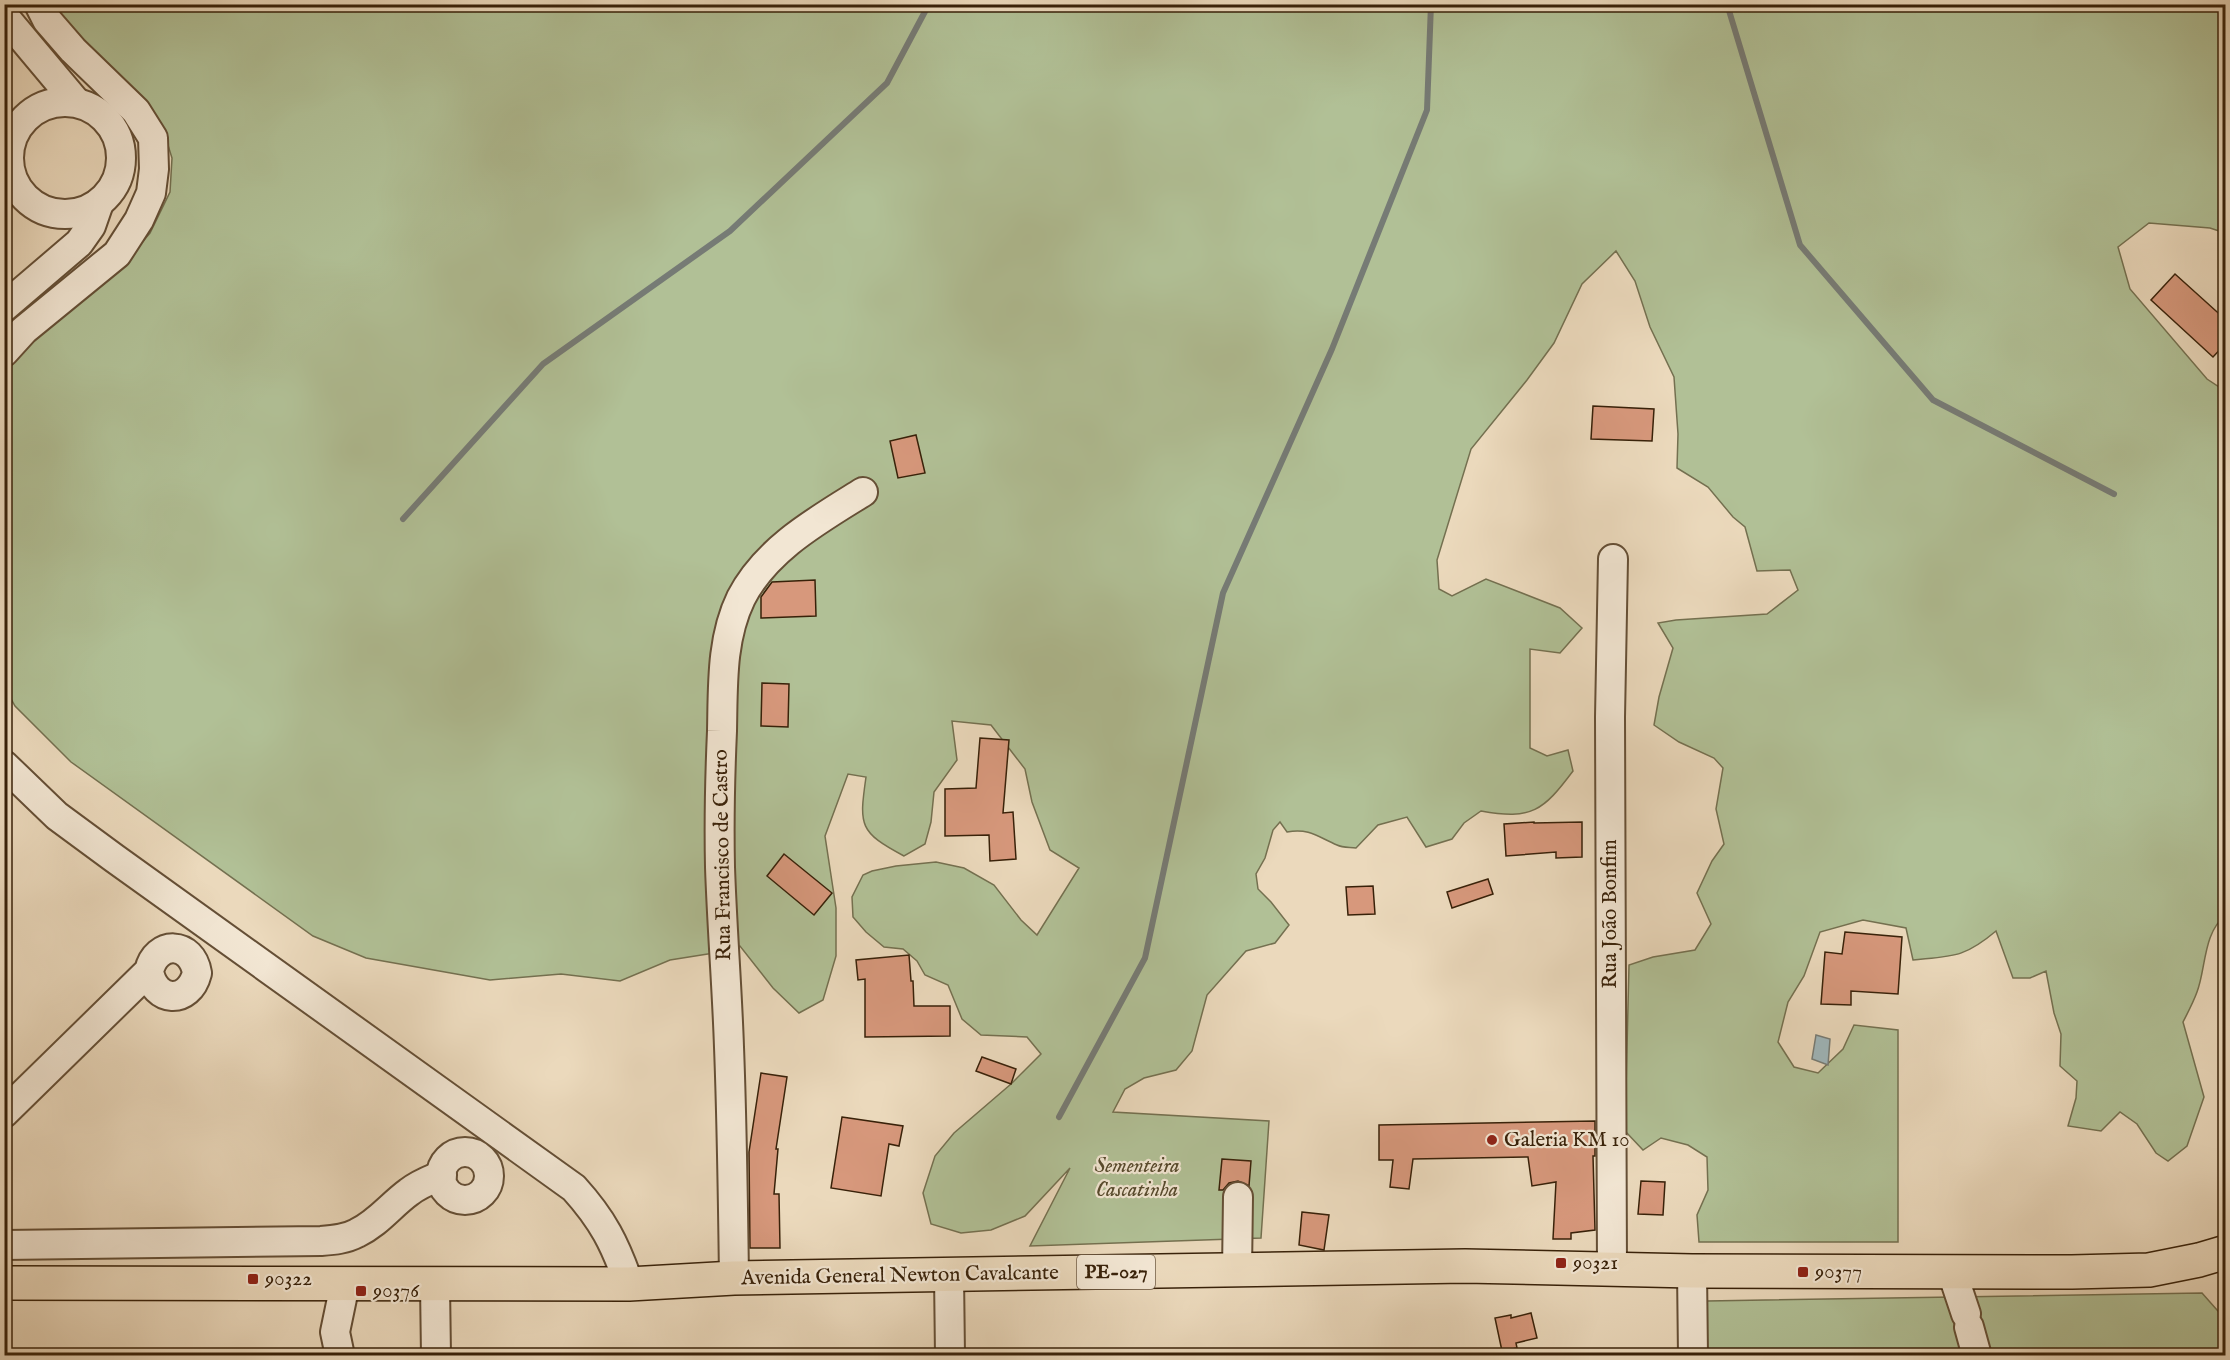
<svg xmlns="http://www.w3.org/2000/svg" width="2230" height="1360" viewBox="0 0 2230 1360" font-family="'IM FELL English',serif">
<rect width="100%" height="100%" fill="#ebd9bc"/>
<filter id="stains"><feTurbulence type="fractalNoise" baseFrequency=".00333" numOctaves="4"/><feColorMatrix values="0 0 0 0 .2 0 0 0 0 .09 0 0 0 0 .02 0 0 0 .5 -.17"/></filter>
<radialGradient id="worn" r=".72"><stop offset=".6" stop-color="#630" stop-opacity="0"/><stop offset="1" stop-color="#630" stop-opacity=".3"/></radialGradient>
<!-- green -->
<g fill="#b1c096" stroke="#747050" stroke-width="1.5">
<path d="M 47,5 L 2225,5 L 2225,233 L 2210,228 L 2149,223 L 2118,247 L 2130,289 L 2207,379 L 2225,391 L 2226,915 C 2203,932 2206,969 2197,992 C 2193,1003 2188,1012 2183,1022 L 2204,1097 L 2187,1146 L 2168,1161 L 2156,1153 L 2137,1124 L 2120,1112 L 2101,1131 L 2068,1126 L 2076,1098 L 2077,1081 L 2060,1066 L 2061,1034 L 2054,1013 L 2046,971 L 2030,978 L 2013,978 L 1996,931 C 1964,958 1953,956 1913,960 L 1906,928 L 1863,920 L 1820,932 L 1804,976 L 1788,1002 L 1778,1042 L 1794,1067 L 1818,1073 L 1843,1049 L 1854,1025 L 1898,1030 L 1898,1242 L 1699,1242 L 1697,1215 L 1708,1190 L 1707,1157 L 1688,1145 L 1661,1138 L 1643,1150 L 1625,1131 L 1629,965 L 1653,957 L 1695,950 L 1711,924 L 1697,893 L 1712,861 L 1724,844 L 1716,809 L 1723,768 L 1714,758 L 1679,742 L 1654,725 L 1659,697 L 1673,648 L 1658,623 L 1676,620 L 1767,614 L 1798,590 L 1790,570 L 1757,571 L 1745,527 L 1733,517 L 1708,487 L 1677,468 L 1678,434 L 1674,377 L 1650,327 L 1635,281 L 1616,251 L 1582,284 L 1554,343 L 1527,380 L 1471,449 L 1437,560 L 1439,589 L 1452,596 L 1486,579 L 1560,608 L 1582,628 L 1560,653 L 1530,649 L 1530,748 L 1547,756 L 1568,750 L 1573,771 C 1543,811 1532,820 1481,811 L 1464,823 L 1452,839 L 1426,847 L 1407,817 L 1378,825 L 1356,848 C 1350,847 1343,848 1337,845 C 1318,837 1310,828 1287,832 L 1280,822 L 1273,830 L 1265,858 L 1256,874 L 1258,889 L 1271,902 L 1289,925 L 1275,943 L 1246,951 L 1207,995 L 1192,1051 L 1176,1070 L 1144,1078 L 1125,1089 L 1113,1112 L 1269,1121 L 1261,1238 L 1030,1246 L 1070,1168 L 1025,1216 L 991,1230 L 961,1233 L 931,1224 L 923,1193 L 935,1156 L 954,1133 L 1011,1084 L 1041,1054 L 1027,1037 L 981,1035 L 962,1019 L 948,985 L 925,975 L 917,961 L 903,949 L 884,947 L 866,932 L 853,917 L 852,897 L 863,875 L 872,871 L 896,866 L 936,862 L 964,868 L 994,885 L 1021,920 L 1037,935 L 1079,868 L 1050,850 L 1032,802 L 1025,769 L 991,725 L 952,721 L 957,760 L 934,792 L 931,822 L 925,844 L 904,856 C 859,832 859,826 866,777 L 848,774 L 825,836 L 836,908 L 836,956 L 823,1000 L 799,1013 L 773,988 L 740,946 L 714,953 L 670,960 L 620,981 L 561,974 L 490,980 L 366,958 L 313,936 L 71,762 L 15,706 L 4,686 L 4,369 L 16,354 L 125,262 L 150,233 L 170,192 L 172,158 L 163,129 L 142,97 L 100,61 Z"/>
<polygon points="2202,1293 2225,1319 2225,1355 1707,1355 1707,1301"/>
</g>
<!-- water -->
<polygon fill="#9fb7bd" stroke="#767b75" stroke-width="1.5" points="1816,1035 1830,1039 1828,1065 1812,1059"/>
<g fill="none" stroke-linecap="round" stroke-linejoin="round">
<!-- stream -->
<g stroke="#767b75" stroke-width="6">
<polyline points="1727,4 1800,245 1933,400 2114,494"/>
<polyline points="403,519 543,364 730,231 887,83 929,4"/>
<polyline points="1059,1117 1145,958 1223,593 1332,349 1427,110 1431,4"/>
</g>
</g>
<!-- building -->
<g fill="#d7987c" stroke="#382109" stroke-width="1.5">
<polygon points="2175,274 2226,320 2226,343 2213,357 2151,300"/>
<polygon points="1593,406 1654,409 1652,441 1591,439"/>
<polygon points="916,435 925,473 898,478 890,441"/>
<polygon points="815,580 816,616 761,618 761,597 772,582"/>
<polygon points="762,683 789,684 788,727 761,726"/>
<polygon points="980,738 1009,740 1003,813 1013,812 1016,859 990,861 989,835 945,836 945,789 976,788"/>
<polygon points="1534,822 1534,823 1582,822 1582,857 1556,858 1556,852 1506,856 1504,824"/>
<polygon points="784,854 832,893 814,915 767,876"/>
<polygon points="1488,879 1493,894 1452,908 1447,892"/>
<polygon points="1373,886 1375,914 1348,915 1346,887"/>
<polygon points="1845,932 1902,937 1898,994 1851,991 1851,1005 1821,1004 1825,952 1842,954"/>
<polygon points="909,955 911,981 913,981 914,1006 950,1006 950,1036 865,1037 865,979 858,980 856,960"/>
<polygon points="982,1057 1016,1069 1011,1084 976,1071"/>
<polygon points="761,1073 787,1077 776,1149 778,1149 774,1194 779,1194 780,1248 750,1248 749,1152"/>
<polygon points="842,1117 903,1126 899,1146 889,1144 881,1196 831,1188"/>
<polygon points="1595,1121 1595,1156 1593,1156 1595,1230 1571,1233 1571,1239 1553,1239 1556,1182 1532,1186 1528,1157 1413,1159 1409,1189 1390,1187 1393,1160 1379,1160 1379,1125"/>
<polygon points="1222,1159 1251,1161 1249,1186 1238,1181 1229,1183 1223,1190 1219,1190"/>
<polygon points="1641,1181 1665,1182 1663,1215 1638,1214"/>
<polygon points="1302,1212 1329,1215 1324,1250 1299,1245"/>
<polygon points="1531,1313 1537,1338 1516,1343 1517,1348 1502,1351 1495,1318 1511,1315 1511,1318"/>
</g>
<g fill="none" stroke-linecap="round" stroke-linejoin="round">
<!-- minor casing -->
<g stroke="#654f36" stroke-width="32">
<g id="minor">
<polyline points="4,16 76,102"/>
<circle cx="65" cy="158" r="56"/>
<polyline points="4,307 79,243 91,226 99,203"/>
<polyline points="4,352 24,330 117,254 139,220 151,193 154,169 153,138 136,111 73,50 47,20 39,4"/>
<path d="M 4,765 L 57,816 L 114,858 L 574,1188 C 603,1220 615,1244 629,1284"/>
<path d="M 4,1113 L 149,971 C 156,940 192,941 197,973 C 189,1005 154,1003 149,971"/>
<circle cx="465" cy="1176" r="24"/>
<path d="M 4,1245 L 321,1241 C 334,1240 346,1239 357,1233 C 378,1223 391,1205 409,1192 C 419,1184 430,1180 442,1175"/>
<polyline points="1612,1269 1610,717 1613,559"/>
<polyline points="1237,1271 1238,1197"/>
<polyline points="1692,1271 1693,1356"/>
<polyline points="1952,1272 1966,1314"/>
<polyline points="949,1275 950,1356"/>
<path d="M 734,1278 C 733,1201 732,1124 729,1047 C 727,987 722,927 720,867 C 719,821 720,776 722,731 C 723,686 721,639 741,598 C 766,549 818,520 863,492"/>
<polyline points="435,1285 436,1356"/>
<polyline points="1969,1327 1977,1356"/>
<polyline points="340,1356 335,1332 345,1284"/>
</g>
</g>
<!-- major casing -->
<g stroke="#382109" stroke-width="36">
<polyline id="major" points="4,1283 629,1284 734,1278 1465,1266 1692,1271 2072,1272 2149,1270 2199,1260 2226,1252"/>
</g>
<!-- minor -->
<use href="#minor" stroke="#f2e6d3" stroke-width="28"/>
<!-- major -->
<use href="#major" stroke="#ebd9bc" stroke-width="33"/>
</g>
<!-- markers -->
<g fill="#8f2418" stroke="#f2e6d3" stroke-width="2">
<circle cx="1492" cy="1140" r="6"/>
<rect x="1555" y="1257" width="12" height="12" rx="3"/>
<rect x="1797" y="1266" width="12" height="12" rx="3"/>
<rect x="247" y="1273" width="12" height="12" rx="3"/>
<rect x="355" y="1285" width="12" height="12" rx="3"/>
</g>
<g text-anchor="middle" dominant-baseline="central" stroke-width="4.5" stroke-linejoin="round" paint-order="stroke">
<!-- shield labels -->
<rect fill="#f2e6d3" stroke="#705c46" stroke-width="1.5" x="1077" y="1255" width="78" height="34" rx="4.5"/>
<g font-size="20" font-weight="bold" fill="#382109">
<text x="1116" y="1272">PE-027</text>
</g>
<!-- street labels -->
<g font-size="21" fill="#382109" stroke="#f2e6d3">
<text transform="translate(723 855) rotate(-91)">Rua Francisco de Castro</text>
<text transform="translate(1610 914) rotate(-90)">Rua João Bonfim</text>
<text transform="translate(900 1276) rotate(-1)">Avenida General Newton Cavalcante</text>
</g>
<!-- poi labels -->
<g font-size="21" fill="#382109" stroke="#f2e6d3" text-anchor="start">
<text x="1504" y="1140">Galeria KM 10</text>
<text x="1573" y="1263">90321</text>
<text x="1815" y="1272">90377</text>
<text x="265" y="1279">90322</text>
<text x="373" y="1291">90376</text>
</g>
<!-- park labels -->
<g font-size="21" font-style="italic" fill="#56492c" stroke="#f2e6d3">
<text x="1137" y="1166">Sementeira<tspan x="1137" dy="24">Cascatinha</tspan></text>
</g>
</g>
<!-- margin -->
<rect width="2230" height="1360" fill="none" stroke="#ebd9bc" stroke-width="24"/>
<rect x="6" y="6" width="2218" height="1348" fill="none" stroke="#382109" stroke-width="3"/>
<rect x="12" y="12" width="2206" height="1336" fill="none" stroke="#382109" stroke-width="1.5"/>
<rect width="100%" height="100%" filter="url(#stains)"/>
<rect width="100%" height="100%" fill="url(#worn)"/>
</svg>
